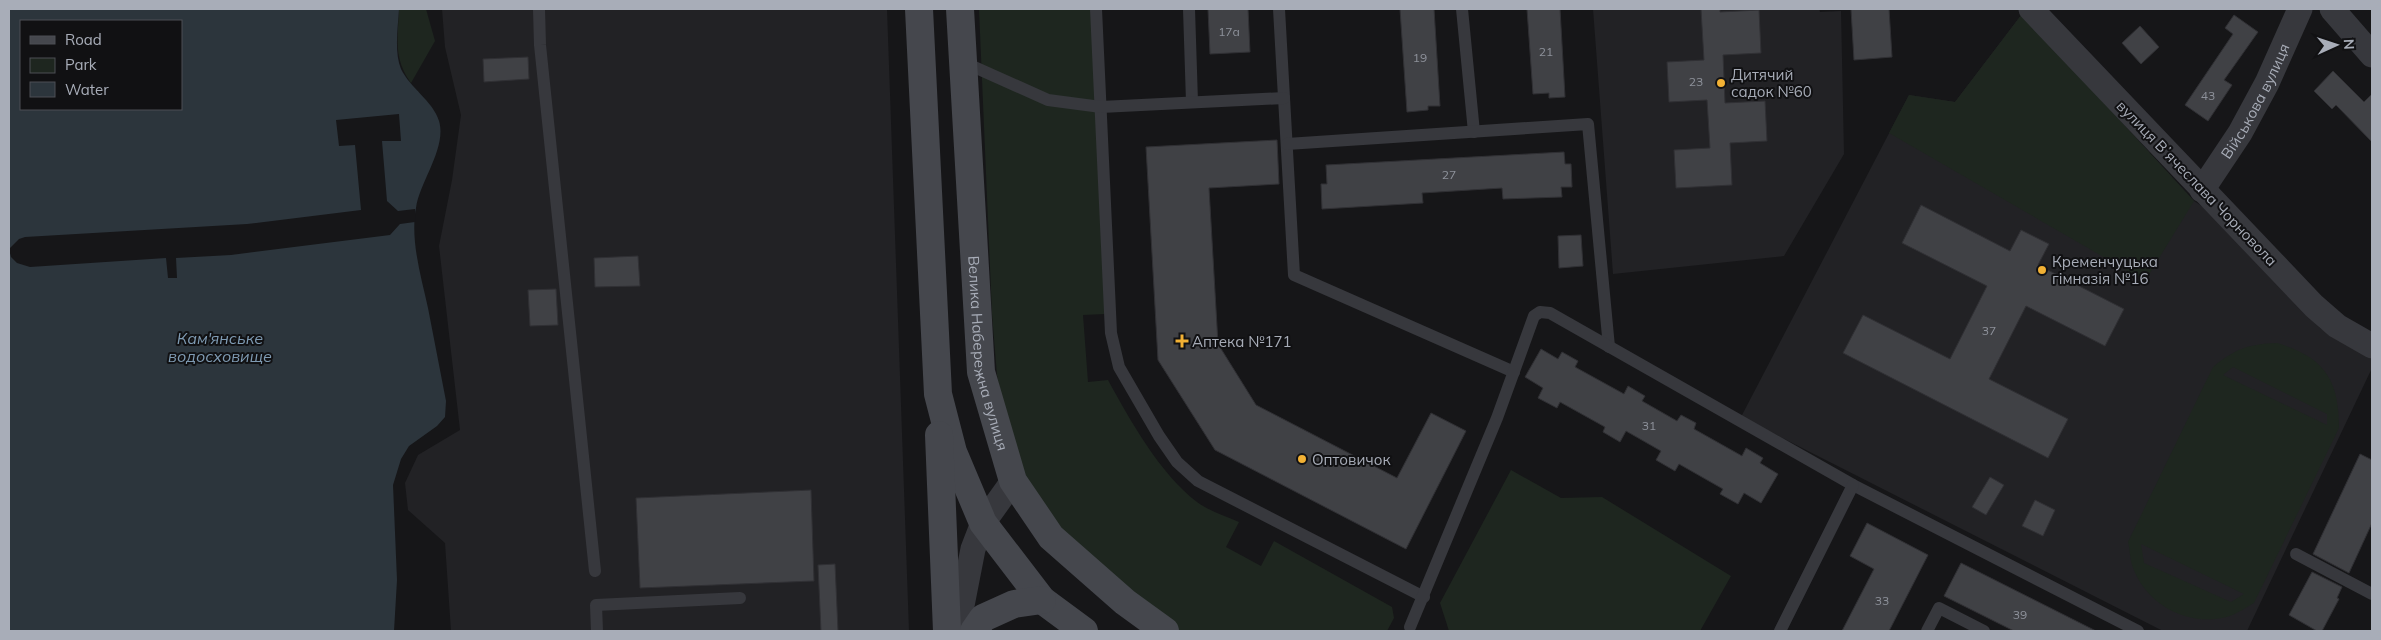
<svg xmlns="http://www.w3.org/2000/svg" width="2381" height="640" viewBox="0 0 2381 640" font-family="Mulish,sans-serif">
<rect width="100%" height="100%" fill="#161618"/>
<!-- built -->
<g fill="#222225">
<polygon points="442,9 887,9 909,631 451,631 445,543 408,510 405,483 418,455 460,430 439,246 452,180 461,115 445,47"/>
<polygon points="1593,9 1819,9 1820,12 1841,11 1844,154 1784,256 1613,274"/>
<polygon points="2022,14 2194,201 2211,212 2320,328 2372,358 2372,368 2247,631 2163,631 1741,417 1909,95 1955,102"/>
</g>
<!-- green -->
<g fill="#1e261f" fill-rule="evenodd">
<path d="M 399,9 L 426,9 L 435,41 L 411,83 C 393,58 398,38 399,9 Z"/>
<path d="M 979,9 L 1091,9 L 1105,314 L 1083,315 L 1088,382 L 1108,380 C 1130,420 1160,474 1197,502 C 1209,511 1226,516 1239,522 L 1226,547 L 1261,566 L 1274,541 L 1392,607 L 1394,618 L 1387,631 L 1178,631 L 1055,526 L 1026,478 L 1007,430 L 997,375 L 992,314 Z"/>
<polygon points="2022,14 2194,201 2145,281 1889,133 1909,95 1955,102"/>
<path d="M 2277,343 C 2324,357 2339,379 2339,428 L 2254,603 C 2247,607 2238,613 2230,616 C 2191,628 2148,607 2133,568 C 2130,560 2130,550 2128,542 L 2213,367 C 2235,349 2248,344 2277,343 ZM 2233,367 L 2327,414 L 2327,425 L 2223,375 ZM 2141,544 L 2244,594 L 2231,602 L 2144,563 Z"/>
<polygon points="1511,470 1561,498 1602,497 1731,576 1700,631 1449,631 1440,603"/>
</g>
<!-- water -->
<path fill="#2c353c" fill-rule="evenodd" d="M 9,9 L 399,9 C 398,27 394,52 401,69 C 410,88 433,101 439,121 C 447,148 420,181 416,208 C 410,240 421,276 428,308 C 434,339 440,370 446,401 L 445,417 L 437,426 L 409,446 L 401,459 L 393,485 L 397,580 L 394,631 L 9,631 ZM 21,21 L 181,21 L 181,109 L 21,109 Z"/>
<!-- pier -->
<polygon fill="#161618" points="399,114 401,141 382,141 387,201 398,211 415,209 416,216 415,222 400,224 390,235 231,255 176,258 177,278 168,278 166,258 30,267 17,263 11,257 9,249 19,239 25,237 247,224 361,210 355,145 339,146 336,120"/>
<!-- building -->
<g fill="#404145" stroke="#303034">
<polygon points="1208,9 1248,9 1250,52 1210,54"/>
<polygon points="1400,9 1434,9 1440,106 1428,106 1428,110 1407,112"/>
<polygon points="1527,9 1560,9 1565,97 1549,98 1549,93 1533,94"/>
<polygon points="1701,9 1720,9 1720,12 1759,10 1761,53 1723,55 1725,103 1765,101 1767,141 1730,143 1732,185 1676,188 1674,150 1710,148 1707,100 1669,102 1667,62 1704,60"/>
<polygon points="1851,9 1889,9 1892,57 1854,60"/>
<polygon points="2234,15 2258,32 2224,80 2232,85 2208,121 2185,105 2233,34 2225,28"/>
<polygon points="2140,26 2159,47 2141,64 2122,43"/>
<polygon points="528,57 529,79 484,82 483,59"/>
<polygon points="2333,71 2364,102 2372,94 2372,142 2336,105 2332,109 2314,91"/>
<polygon points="1277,140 1279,184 1209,188 1218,344 1256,405 1397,478 1431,413 1466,431 1406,549 1215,450 1158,360 1146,147"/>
<polygon points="1564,152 1565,164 1571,164 1572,187 1561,187 1562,197 1503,199 1502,188 1422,193 1423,203 1322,209 1321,184 1327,184 1326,165"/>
<polygon points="1921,205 2010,251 2021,230 2049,244 2038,265 2124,309 2105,346 2026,306 1989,379 2068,419 2048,458 1843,353 1863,315 1950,359 1987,286 1902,243"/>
<polygon points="1581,235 1583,266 1559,268 1558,236"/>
<polygon points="638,256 640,286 595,287 594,258"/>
<polygon points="556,289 558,325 530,326 528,290"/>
<polygon points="1541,349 1558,359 1562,352 1578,361 1575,367 1624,394 1628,386 1645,396 1642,401 1677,421 1681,415 1696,423 1694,429 1742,456 1746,448 1763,458 1760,463 1778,474 1761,503 1744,493 1738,504 1720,494 1723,489 1679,464 1675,471 1656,460 1661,451 1626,431 1620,442 1603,432 1605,427 1560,402 1557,408 1538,398 1543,388 1525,377"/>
<polygon points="2360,454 2372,460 2372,523 2349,573 2313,554"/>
<polygon points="1990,477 2004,485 1986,515 1972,507"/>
<polygon points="811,490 814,581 640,588 636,498"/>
<polygon points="2035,500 2055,510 2043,536 2022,526"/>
<polygon points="1867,523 1928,555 1889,631 1842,631 1874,569 1850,556"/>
<polygon points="1961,563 2096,631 2014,631 1944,596"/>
<polygon points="835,564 838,631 821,631 818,565"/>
<polygon points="2312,572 2342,587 2337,598 2339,599 2322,631 2317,631 2289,615"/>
</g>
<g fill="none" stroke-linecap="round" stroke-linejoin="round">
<!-- lane -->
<g stroke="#37383d" stroke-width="12">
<polyline points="539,9 540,45 595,571"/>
<polyline points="1096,9 1111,333 1119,367 1159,436 1177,462 1198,481 1424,597"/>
<polyline points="1189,9 1192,102"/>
<polyline points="1279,9 1294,275 1514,372"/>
<polyline points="1462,9 1474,132"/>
<polyline points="963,62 1048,100 1101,107 1284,98"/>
<polyline points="1287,144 1588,124 1609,347"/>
<polyline points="2296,554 2372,594"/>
<polyline points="1410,627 1497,418 1534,316 1540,312 1550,313 1853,485 2138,631"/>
<polyline points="597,631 596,605 740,598"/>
<polyline points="1780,631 1853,485"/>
<polyline points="1927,631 1939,608 1984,631"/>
</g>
<!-- street -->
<g stroke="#37383d" stroke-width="25">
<polyline points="2031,9 2314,306 2337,326 2372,346"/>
<polyline points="2332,9 2372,55"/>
<path id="s1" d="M 2202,190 L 2240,133 L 2267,83 L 2300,9"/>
<polyline points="957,631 973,549 983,523 1013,481"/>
</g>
<!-- secondary -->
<g stroke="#45474d" stroke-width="28">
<polyline points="919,9 938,394 953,452 983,523 1042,600 1084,631"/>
<path id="s2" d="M 960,9 L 981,372 L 1013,481 L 1051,537 L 1125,602 L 1165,631"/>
<polyline points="939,435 947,631"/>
<polyline points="974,631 983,618 1014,604 1042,600"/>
</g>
</g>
<!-- markers -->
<g fill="#f2b134" stroke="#111113" stroke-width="2">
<circle cx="1721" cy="83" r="5"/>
<circle cx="2042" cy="270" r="5"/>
<path d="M1179.5 333.5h5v5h5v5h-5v5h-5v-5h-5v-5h5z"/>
<circle cx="1302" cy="459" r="5"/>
</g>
<g text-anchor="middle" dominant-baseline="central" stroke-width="4" stroke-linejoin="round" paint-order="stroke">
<!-- number labels -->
<g font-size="12" fill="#8e929b">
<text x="1229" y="31">17а</text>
<text x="1546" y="51">21</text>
<text x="1420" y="57">19</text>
<text x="1696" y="81">23</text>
<text x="2208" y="95">43</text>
<text x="1449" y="174">27</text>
<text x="1989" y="330">37</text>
<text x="1649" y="425">31</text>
<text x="1882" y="600">33</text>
<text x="2020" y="614">39</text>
</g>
<!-- poi labels -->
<g font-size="15" fill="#a8adb8" stroke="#111113" text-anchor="start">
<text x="1731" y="74">Дитячий<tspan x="1731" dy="17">садок №60</tspan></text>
<text x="2052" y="261">Кременчуцька<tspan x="2052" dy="17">гімназія №16</tspan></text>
<text x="1192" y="341">Аптека №171</text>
<text x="1312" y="459">Оптовичок</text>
</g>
<!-- street labels -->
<g font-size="15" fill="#a8adb8" stroke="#111113">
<text stroke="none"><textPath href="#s1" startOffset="104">Військова вулиця</textPath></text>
<text transform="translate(2197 183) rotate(46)">вулиця Вʼячеслава Чорновола</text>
<text stroke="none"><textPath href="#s2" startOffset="346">Велика Набережна вулиця</textPath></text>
</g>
<!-- water labels -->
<g font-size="16" font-style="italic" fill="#7f9bb3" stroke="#111113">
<text x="220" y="338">Кам'янське<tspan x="220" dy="18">водосховище</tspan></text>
</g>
</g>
<!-- border -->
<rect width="2381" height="640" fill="none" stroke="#a8adb8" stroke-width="20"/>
<!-- legend -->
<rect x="20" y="20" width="162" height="90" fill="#111113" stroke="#4d4f55"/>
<rect x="30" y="36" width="25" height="8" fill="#45474d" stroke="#4d4f55"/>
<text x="65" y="45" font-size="15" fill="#a8adb8">Road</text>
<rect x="30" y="58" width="25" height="15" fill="#1e261f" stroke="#4d4f55"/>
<text x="65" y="70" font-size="15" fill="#a8adb8">Park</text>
<rect x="30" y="82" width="25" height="15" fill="#2c353c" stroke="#4d4f55"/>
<text x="65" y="95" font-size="15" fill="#a8adb8">Water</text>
<!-- north arrow -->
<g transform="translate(2336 45) rotate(87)" stroke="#111113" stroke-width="4" paint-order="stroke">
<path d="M0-4L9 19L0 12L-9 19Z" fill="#a8adb8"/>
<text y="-8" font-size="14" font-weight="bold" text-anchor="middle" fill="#a8adb8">N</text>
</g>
</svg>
